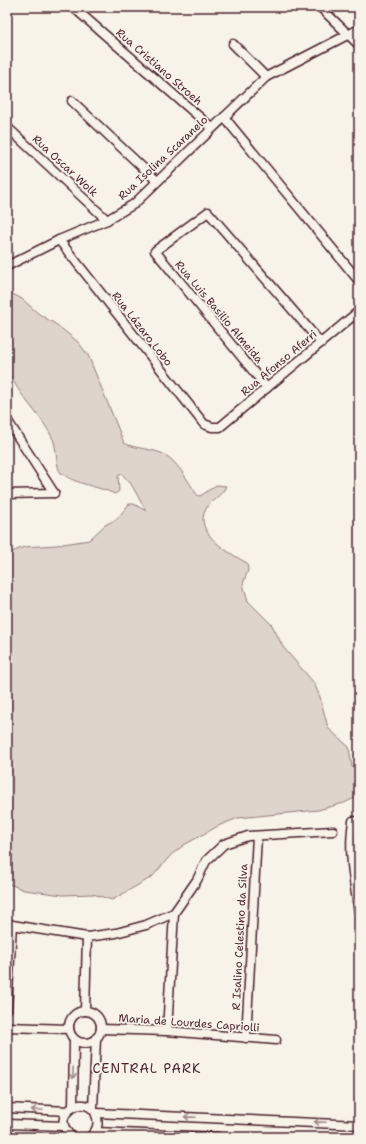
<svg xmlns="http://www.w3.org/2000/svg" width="366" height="1144" viewBox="0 0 366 1144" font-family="'Shantell Sans',sans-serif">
<rect width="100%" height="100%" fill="#f7f3e8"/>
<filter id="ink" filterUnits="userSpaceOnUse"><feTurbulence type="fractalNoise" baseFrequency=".025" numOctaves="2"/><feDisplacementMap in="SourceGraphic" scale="8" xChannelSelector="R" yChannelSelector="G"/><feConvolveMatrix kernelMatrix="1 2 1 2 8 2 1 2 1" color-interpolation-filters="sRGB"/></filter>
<g filter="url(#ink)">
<!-- green -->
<path fill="#ded4cc" stroke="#947a7c" d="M 7,291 L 22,299 L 39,314 L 57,325 L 78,342 L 88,355 L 124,443 C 136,449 148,448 161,453 C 177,459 188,482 198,496 L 202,495 L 216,485 L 226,486 C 222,496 211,500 206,509 C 192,533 231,554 247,563 L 248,570 L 243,584 L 248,601 L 272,625 L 283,647 L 314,683 L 320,697 L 328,728 L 349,747 L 352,767 L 359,772 L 359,796 L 344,803 L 318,810 L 238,818 L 218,826 L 184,845 L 171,855 L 152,877 L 112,900 L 93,894 L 63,895 L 24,890 L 7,883 L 7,554 L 24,547 L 57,545 L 89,540 L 105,525 L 117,519 L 129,504 L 134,504 L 146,511 L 131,484 L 122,474 L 118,476 L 119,491 L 115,494 C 98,486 77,485 61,473 C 56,469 57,448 53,439 C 41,414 18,396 8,370 C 5,364 7,355 7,349 C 7,330 7,310 7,291 Z"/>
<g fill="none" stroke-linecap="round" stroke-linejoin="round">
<!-- minor casing -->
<g stroke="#4a1f2b" stroke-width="11">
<g id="minor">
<polyline points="73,7 212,128"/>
<polyline points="320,7 359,45"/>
<polyline points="233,44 266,77"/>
<polyline points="72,101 157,181"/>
<polyline points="224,117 359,281"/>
<polyline points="7,127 107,220"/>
<polyline points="59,240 204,424 212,427 220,427 359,311"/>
<polyline points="7,266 59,240 107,220 134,204 266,77 359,29"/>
<polyline points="267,388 155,251 208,212 321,343"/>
<polyline points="7,420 54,493"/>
<polyline points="7,494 54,493"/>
<path d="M 359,822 L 353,821 C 348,853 354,882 359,913"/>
<polyline points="7,922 12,925 87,937 116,933 146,925 174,913 197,880 206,861 224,844 248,836 333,831"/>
<polyline points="7,1010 12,925"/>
<polyline points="85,1011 87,937"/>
<circle cx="85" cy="1027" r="16"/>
<polyline points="7,1027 69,1029"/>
<polyline points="101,1029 167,1031 276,1040"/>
<polyline points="167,1031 174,913"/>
<polyline points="246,1038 257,836"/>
<polyline points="73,1107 74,1040"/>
<polyline points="7,1108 68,1111"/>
<polyline points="93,1109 96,1038"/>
<polyline points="96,1113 359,1125"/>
<polyline points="7,1124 64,1126"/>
<polyline points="96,1132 218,1137"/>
<path d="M 72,1137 C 45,1114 90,1089 97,1118 C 99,1126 96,1131 90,1137"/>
</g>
</g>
<!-- minor -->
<use href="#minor" stroke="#f7f3e8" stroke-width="8"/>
</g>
<!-- one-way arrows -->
<defs><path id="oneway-shaft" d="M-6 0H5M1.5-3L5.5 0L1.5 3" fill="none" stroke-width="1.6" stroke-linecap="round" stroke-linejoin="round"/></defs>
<g stroke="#a0898a">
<use href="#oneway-shaft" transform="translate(73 1073) rotate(92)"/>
<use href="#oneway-shaft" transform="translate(37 1110) rotate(-177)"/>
<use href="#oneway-shaft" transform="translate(190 1117) rotate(-178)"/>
<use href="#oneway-shaft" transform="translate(320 1122) rotate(-178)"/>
</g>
</g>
<g text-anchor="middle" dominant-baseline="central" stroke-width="3.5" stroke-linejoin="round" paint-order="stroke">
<!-- street labels -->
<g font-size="11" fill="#4a1f2b" stroke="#f7f3e8">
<text transform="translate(159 67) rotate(41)">Rua Cristiano Stroeh</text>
<text transform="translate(163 158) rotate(-43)">Rua Isolina Scaranelo</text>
<text transform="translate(65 166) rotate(43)">Rua Oscar Wolk</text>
<text transform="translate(219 312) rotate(50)">Rua Luis Basilio Almeida</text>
<text transform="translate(142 329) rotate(52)">Rua Lázaro Lobo</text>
<text transform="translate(279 363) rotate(-40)">Rua Afonso Aferri</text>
<text transform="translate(240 937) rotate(-87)">R Isalino Celestino da Silva</text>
<text transform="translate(189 1023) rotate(4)">Maria de Lourdes Capriolli</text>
</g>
<!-- quarter labels -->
<g font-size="13" letter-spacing="1" fill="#4a1f2b" stroke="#f7f3e8">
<text x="147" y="1068">CENTRAL PARK</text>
</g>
</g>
<!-- margin -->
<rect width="366" height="1144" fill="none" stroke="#f7f3e8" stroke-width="24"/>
<rect x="12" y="12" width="342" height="1120" fill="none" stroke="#4a1f2b" stroke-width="1.5" filter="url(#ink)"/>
</svg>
